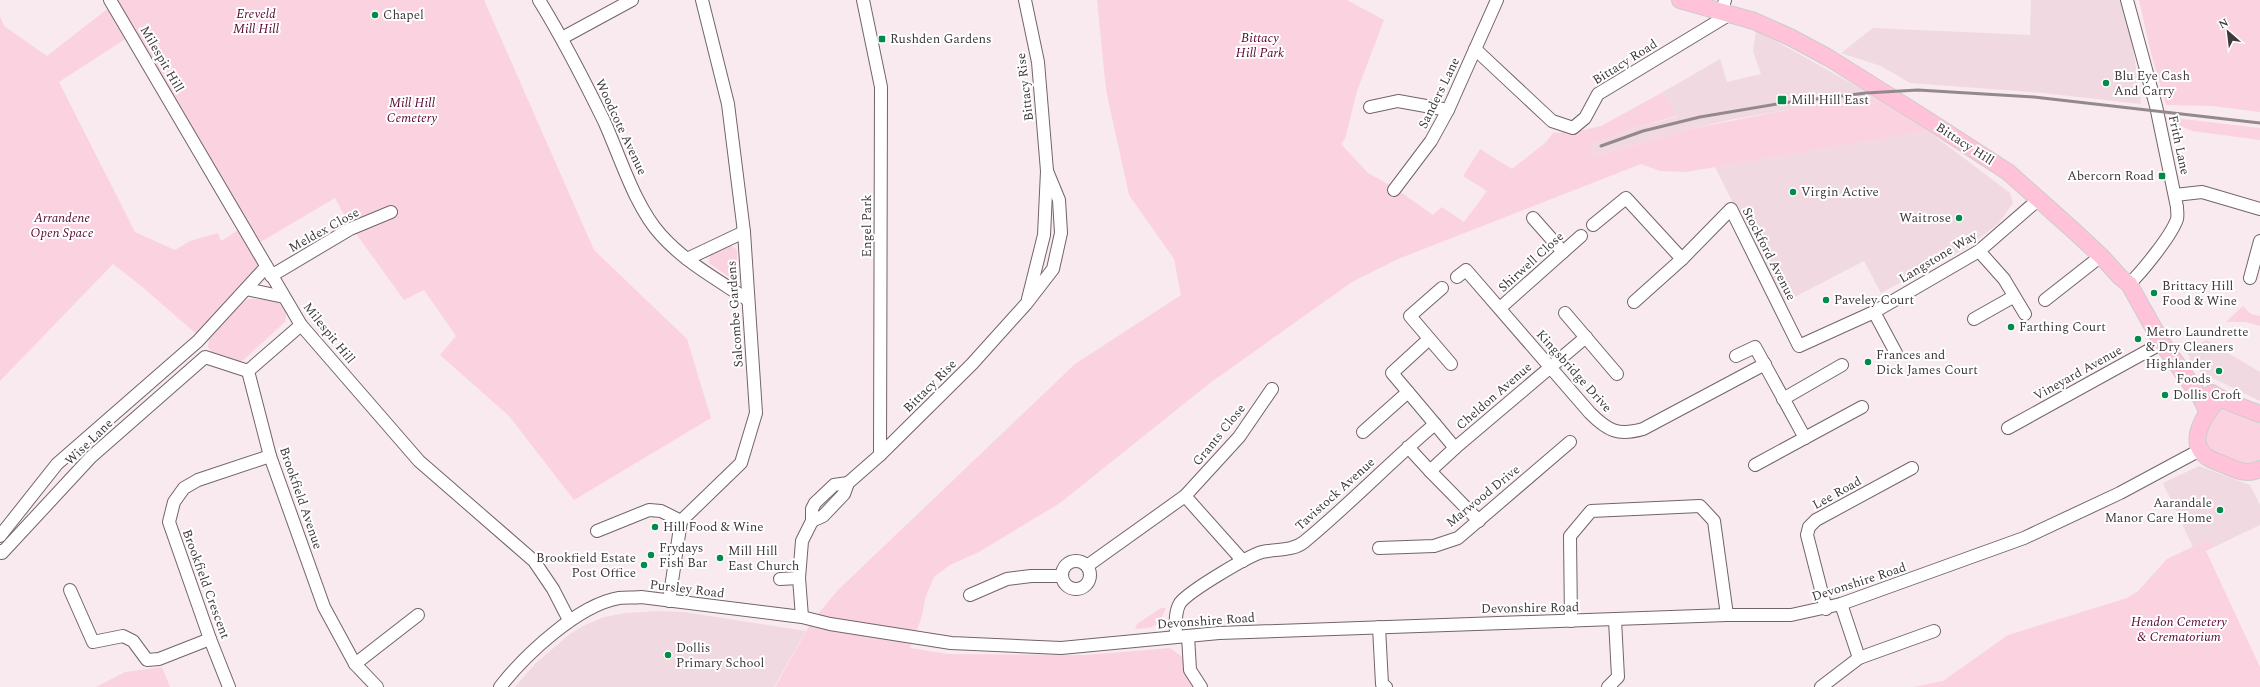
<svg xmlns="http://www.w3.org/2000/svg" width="2260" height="687" viewBox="0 0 2260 687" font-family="Spectral,serif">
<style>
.built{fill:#f0d9e0}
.green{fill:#fbd3e0}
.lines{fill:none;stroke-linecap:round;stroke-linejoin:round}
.minor-casing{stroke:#716569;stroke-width:14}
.major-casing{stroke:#cdcccc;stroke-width:18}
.minor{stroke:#fff;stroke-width:12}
.major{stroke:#ffc2d9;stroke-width:16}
.rail{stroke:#93898d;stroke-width:3}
.poi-dot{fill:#008b48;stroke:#fff;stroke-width:1.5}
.labels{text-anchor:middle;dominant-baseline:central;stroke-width:4;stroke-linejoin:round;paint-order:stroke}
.park-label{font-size:13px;font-style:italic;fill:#580531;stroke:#fff}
.poi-label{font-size:13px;fill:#3f393b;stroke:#fff;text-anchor:start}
.street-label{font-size:13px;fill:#3f393b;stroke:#fff}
</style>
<rect width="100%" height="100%" fill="#f9eaef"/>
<!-- built -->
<g class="built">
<path d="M2031 0H2122L2132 40 2141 104 2043 93 1910 83 1881 66 1841 53 1873 28 2030 35Z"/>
<path d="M1756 30 1881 100 1797 108 1729 120 1690 129 1595 156 1591 145 1634 128 1677 117 1663 92 1720 59 1727 82 1761 74 1753 51Z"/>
<path d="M1928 131 2010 193 2013 203 1998 224 1966 248 1881 293 1864 261 1783 303 1715 167Z"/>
<path d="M2206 340 2260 372V401L2202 373 2189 361 2190 358 2187 352Z"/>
<path d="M2199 466 2250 485 2260 505V525L2214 547 2209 539 2193 547 2163 483Z"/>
<path d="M657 611 684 612 806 631 774 687H515L536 663 570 634 583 626 604 617 626 613Z"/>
</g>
<!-- green -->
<g class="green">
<path d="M110 0H484L594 250 687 339 711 418 574 500 509 416 440 355 456 336 424 290 404 300 349 224 335 198 254 246 266 266 201 338 140 285 113 264 0 381V16L4 26 47 56 111 6 130 36 59 82 135 232 175 250 190 241 218 233 221 241 243 227Z"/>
<path d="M1097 0H1347L1384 20 1357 91 1345 139 1341 144 1368 173 1395 188 1433 215 1442 207 1464 222 1487 191 1463 176 1480 149 1512 169 1545 143 1553 133 1579 131 1601 126 1663 92 1677 116 1634 128 1591 145 1595 156 1690 129 1797 108 1851 101 1881 100 1928 131 1686 172 1660 171 1641 164 1398 259 1352 282 1210 383 1060 503 979 552 950 565 934 577 926 596 921 619 910 648 948 654 1086 655 1170 648 1184 658 1193 687H775L812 621 838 590 1075 364 1181 295 1174 259 1129 195 1106 90Z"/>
<path d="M2139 0H2260V112L2212 106 2166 105 2151 53Z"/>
<path d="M2158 116 2260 128V140L2192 131Z"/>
<path d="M730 245 737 250V275L732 279 709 263 710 254Z"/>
<path d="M265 298 279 303 287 311 285 322 240 363 212 353 208 347 209 339 241 304 248 299Z"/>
<path d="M2243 306 2251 314 2260 316V326L2246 322H2226Z"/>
<path d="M2223 407 2260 422V462L2250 466 2209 450C2198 438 2210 422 2216 409Z"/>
<path d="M2209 539 2214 547 2206 551 2260 667V687H1913L1943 681 2008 635 2127 598 2138 591 2167 559Z"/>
<path d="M1161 608H1166C1158 627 1155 628 1135 629L1137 624Z"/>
<path d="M162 667 170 687H96L125 672Z"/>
</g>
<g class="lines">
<defs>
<g id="minor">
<path d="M110 0 301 325 419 461 534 561 553 589 569 620"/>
<path d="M539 0C563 39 584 80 604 121 620 156 635 207 661 235 685 262 718 280 748 300"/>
<path d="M863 0 881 87 880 455"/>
<path d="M1025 0 1038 62 1047 171 1044 235 1028 299"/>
<path d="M2127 0 2156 106 2177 207C2177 211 2178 215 2177 219 2172 235 2141 273 2129 284"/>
<path d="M1722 11 1725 0"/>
<path d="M562 38 632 0"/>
<path d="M1475 49 1552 121 1573 128 1585 118 1598 94 1730 14"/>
<path d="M1370 107 1398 101 1448 110"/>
<path d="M1394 190 1431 141 1448 110 1497 0"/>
<path d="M2175 195 2202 192 2260 209"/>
<path d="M1533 218 1563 252"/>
<path d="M1593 225 1626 198 1682 259"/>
<path d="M1979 251 2004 279 2025 314"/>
<path d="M687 259 744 232"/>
<path d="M271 276 350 229 391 212"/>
<path d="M1457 277 1466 270 1590 413C1608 431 1618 436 1643 429L1765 364"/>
<path d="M2250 278 2260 241"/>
<path d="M1442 288 1410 316 1451 364"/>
<path d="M246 289 284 297"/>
<path d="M2045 300 2101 256"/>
<path d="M1634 302 1682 259 1731 209 1799 346 1874 312 1979 251 2039 199"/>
<path d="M1500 308 1581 236"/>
<path d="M1874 312 1896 353"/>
<path d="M1565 313 1617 374"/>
<path d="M1974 319 2013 297"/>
<path d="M301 325 248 371 270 456 324 607 355 664 377 687"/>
<path d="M1429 339 1392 373 1435 424"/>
<path d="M1736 356 1755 347 1805 438"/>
<path d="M1783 399 1842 365"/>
<path d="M2008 428 2162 343"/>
<path d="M1363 432 1408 392"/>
<path d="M1455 448 1586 337"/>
<path d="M1755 465 1862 407"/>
<path d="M1430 471 1479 521"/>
<path d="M1185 496 1243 561"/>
<path d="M812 521 823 516 844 494 848 483 880 455 972 364 1026 304 1053 269 1061 233 1059 200 1047 171"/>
<path d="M597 531 649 510 661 511 681 521"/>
<path d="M0 536 57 464 198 341 266 267"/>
<path d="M1379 548 1434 546 1458 538 1570 442"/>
<path d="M0 551 2 553 91 457 205 357 248 371"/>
<circle cx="1076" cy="575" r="14"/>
<path d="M1087 566 1185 496 1239 437 1272 389"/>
<path d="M780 579 799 578"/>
<path d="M70 590 93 642 123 636 133 641 147 660 159 659 210 639"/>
<path d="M970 595 1007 579 1031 576H1062"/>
<path d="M669 601 681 521 741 463 756 413 744 232 728 104 702 0"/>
<path d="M1841 604 1859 658"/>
<path d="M1826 609 1807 535 1809 527 1816 520 1912 468"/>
<path d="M802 617 799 578 802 541 812 521V509L815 503 834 485 848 483"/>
<path d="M1571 621 1570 536 1591 511 1700 506 1714 521 1727 615"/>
<path d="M1379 627 1382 684 1386 687"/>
<path d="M1176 636C1176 626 1174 613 1180 603 1189 591 1248 556 1262 552 1275 549 1293 551 1304 542 1349 505 1390 462 1435 424L1455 448 1430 471 1408 447"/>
<path d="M1188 636 1190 670 1201 687"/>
<path d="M355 664 418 615"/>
<path d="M229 687 210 639 169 522 174 502 184 488 198 480 270 456"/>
<path d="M500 687C525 655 578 605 619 598 626 597 634 598 641 597L802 617 830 624 951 643 1061 648 1219 633 1727 615H1791L1841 604 2024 538 2120 493 2200 450"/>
<path d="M1608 687 1618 677 1615 620"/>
<path d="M1821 687 1859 658 1934 631"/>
</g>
<g id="major">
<path d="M1680 0 1754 21 1790 37 1829 58 1923 117 2008 172 2073 230 2101 256 2120 277 2129 284 2162 343 2201 398 2207 411"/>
<path d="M2212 393C2224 402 2246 408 2260 414"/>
<path d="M2219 399C2206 412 2185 442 2207 457 2213 461 2221 463 2227 466 2239 471 2248 475 2260 469"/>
</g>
</defs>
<!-- minor casing -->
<use href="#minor" class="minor-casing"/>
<!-- major casing -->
<use href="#major" class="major-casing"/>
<!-- minor -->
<use href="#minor" class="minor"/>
<!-- major -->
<use href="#major" class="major"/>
<!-- rail -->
<path class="rail" d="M1601 146 1643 131 1700 117 1783 103 1866 93 1918 90 2034 97 2260 123"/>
</g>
<!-- markers -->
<g class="poi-dot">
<circle cx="375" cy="15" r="4"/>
<rect x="878" y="35" width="8" height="8" rx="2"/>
<circle cx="2106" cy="83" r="4"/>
<rect x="1777" y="95" width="10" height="10" rx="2"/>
<rect x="2158" y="172" width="8" height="8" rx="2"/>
<circle cx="1793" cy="192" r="4"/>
<circle cx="1959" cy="218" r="4"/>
<circle cx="2154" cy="293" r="4"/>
<circle cx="1826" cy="300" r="4"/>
<circle cx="2011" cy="327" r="4"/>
<circle cx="2138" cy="339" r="4"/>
<circle cx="1868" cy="362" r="4"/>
<circle cx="2219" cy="371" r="4"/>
<circle cx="2165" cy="395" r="4"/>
<circle cx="2220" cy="510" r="4"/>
<circle cx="655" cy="527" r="4"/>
<circle cx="651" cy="555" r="4"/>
<circle cx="720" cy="558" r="4"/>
<circle cx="644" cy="565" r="4"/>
<circle cx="668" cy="655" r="4"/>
</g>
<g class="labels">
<!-- park labels -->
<g class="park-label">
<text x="256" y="14">Ereveld<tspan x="256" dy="15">Mill Hill</tspan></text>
<text x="1260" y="38">Bittacy<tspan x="1260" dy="15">Hill Park</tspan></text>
<text x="412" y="103">Mill Hill<tspan x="412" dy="15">Cemetery</tspan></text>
<text x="62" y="218">Arrandene<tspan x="62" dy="15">Open Space</tspan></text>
<text x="2179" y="622">Hendon Cemetery<tspan x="2179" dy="15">&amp; Crematorium</tspan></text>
</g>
<!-- poi labels -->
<g class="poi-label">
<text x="383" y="15">Chapel</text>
<text x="890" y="39">Rushden Gardens</text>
<text x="2114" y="76">Blu Eye Cash<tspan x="2114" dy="15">And Carry</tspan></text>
<text x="1791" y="100">Mill Hill East</text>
<text x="2154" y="176" text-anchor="end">Abercorn Road</text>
<text x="1801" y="192">Virgin Active</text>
<text x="1951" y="218" text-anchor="end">Waitrose</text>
<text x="2162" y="286">Brittacy Hill<tspan x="2162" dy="15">Food &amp; Wine</tspan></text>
<text x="1834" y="300">Paveley Court</text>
<text x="2019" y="327">Farthing Court</text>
<text x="2146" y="332">Metro Laundrette<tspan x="2146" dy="15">&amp; Dry Cleaners</tspan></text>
<text x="1876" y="355">Frances and<tspan x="1876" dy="15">Dick James Court</tspan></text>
<text x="2211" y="364" text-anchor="end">Highlander<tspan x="2211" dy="15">Foods</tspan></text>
<text x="2173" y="395">Dollis Croft</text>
<text x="2212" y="503" text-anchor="end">Aarandale<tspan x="2212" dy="15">Manor Care Home</tspan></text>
<text x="663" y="527">Hill Food &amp; Wine</text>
<text x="659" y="548">Frydays<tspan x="659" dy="15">Fish Bar</tspan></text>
<text x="728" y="551">Mill Hill<tspan x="728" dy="15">East Church</tspan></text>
<text x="636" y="558" text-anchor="end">Brookfield Estate<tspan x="636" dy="15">Post Office</tspan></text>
<text x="676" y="648">Dollis<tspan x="676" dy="15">Primary School</tspan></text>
</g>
<!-- street labels -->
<g class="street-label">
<text transform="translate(162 59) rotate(60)">Milespit Hill</text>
<text transform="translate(1625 62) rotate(-32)">Bittacy Road</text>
<text transform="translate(1025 87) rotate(-97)">Bittacy Rise</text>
<text transform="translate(1439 93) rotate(-64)">Sanders Lane</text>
<text transform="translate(621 127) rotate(65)">Woodcote Avenue</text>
<text transform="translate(1965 144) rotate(33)">Bittacy Hill</text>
<text transform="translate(2179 145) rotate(78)">Frith Lane</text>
<text transform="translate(867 226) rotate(-90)">Engel Park</text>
<text transform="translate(324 230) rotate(-29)">Meldex Close</text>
<text transform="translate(1769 254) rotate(63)">Stockford Avenue</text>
<text transform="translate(1938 257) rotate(-31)">Langstone Way</text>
<text transform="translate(1531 262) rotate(-42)">Shirwell Close</text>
<text transform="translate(735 314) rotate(-94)">Salcombe Gardens</text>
<text transform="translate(329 333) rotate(51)">Milespit Hill</text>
<text transform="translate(1574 371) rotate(48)">Kingsbridge Drive</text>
<text transform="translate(2078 373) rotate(-29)">Vineyard Avenue</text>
<text transform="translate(930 386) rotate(-45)">Bittacy Rise</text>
<text transform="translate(1494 396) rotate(-41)">Cheldon Avenue</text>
<text transform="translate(1219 435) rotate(-51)">Grants Close</text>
<text transform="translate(89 442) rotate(-44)">Wise Lane</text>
<text transform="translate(1837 493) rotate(-29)">Lee Road</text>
<text transform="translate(1335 494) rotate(-42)">Tavistock Avenue</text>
<text transform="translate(1483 496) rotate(-39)">Marwood Drive</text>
<text transform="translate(301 498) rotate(71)">Brookfield Avenue</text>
<text transform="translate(1859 582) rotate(-18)">Devonshire Road</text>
<text transform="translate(206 584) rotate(70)">Brookfield Crescent</text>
<text transform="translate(687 589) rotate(7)">Pursley Road</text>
<text transform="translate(1530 608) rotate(-1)">Devonshire Road</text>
<text transform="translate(1206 621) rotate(-4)">Devonshire Road</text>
</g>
</g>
<!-- north arrow -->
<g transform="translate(2228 32) rotate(332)" stroke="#ffffff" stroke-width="3" paint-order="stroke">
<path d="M0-3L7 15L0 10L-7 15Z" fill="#3f393b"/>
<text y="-6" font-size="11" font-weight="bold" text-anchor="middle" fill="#3f393b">N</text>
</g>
</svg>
